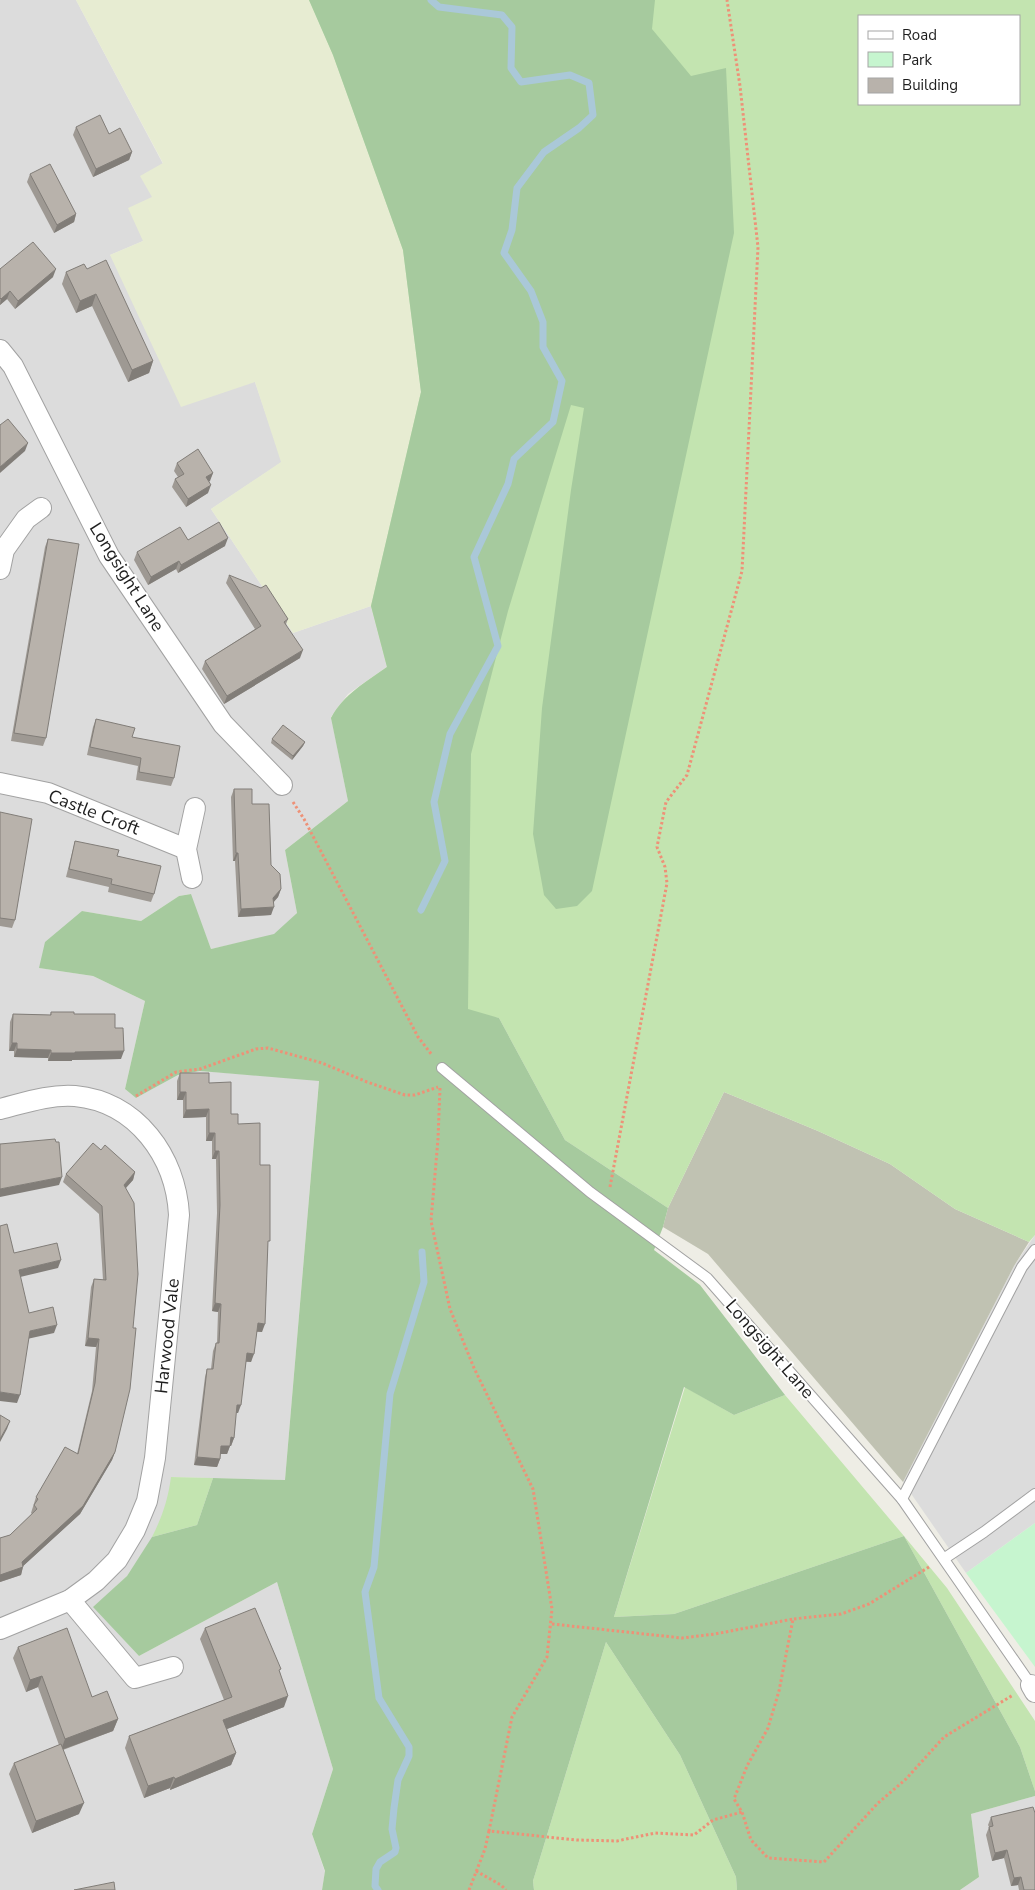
<svg xmlns="http://www.w3.org/2000/svg" width="1035" height="1890" viewBox="0 0 1035 1890" font-family="'Nunito Sans',sans-serif">
<style>
.residential{fill:#dcdcdc}
.construction{fill:#c0c2b2}
.farmland{fill:#e7ecd2}
.grass{fill:#c3e4b0;fill-rule:evenodd}
.forest{fill:#a6ca9e}
.park{fill:#c6f5cf}
.lines{fill:none;stroke-linecap:round;stroke-linejoin:round}
.stream{stroke:#aac8d8;stroke-width:7}
.lane-casing{stroke:#a2a2a2;stroke-width:12}
.street-casing{stroke:#a2a2a2;stroke-width:22}
.path{stroke:#ee9177;stroke-width:3;stroke-dasharray:2.5 2.5;stroke-linecap:butt}
.lane{stroke:#fff;stroke-width:10}
.street{stroke:#fff;stroke-width:20}
.wall{fill:#9e9993}
.shaded-wall{fill:#817d78}
.building{fill:#b8b2ab;stroke:#817d78}
.labels{text-anchor:middle;dominant-baseline:central;stroke-width:4;stroke-linejoin:round;paint-order:stroke}
.street-label{font-size:18px;fill:#1e1e1e;stroke:#fff}
</style>
<rect width="100%" height="100%" fill="#eeede5"/>
<!-- residential -->
<g class="residential">
<path d="M0 0H76L163 164 152 197 143 241 110 255 255 382 282 462 211 509 293 633 371 606 387 667 348 694 331 717 348 801 285 850 297 913 274 935 211 949 190 894 179 896 141 921 82 911 39 968 93 976 145 1001 125 1089 136 1098 178 1075 200 1071 319 1080 285 1480 172 1477 168 1500 163 1517 152 1538 127 1576 94 1607 139 1656 277 1582 333 1769 312 1834 325 1872 322 1890H0Z"/>
<path d="M1035 1235V1523L966 1573 903 1482 1014 1266Z"/>
<path d="M1035 1796V1890H960L979 1877 971 1814Z"/>
</g>
<!-- construction -->
<path class="construction" d="M724 1092 818 1131 890 1164 955 1209 1029 1242 1014 1266 903 1482 708 1254 663 1227 668 1208Z"/>
<!-- farmland -->
<path class="farmland" d="M76 0H309L333 55 403 250 421 393 371 606 293 633 211 509 281 462 255 382 181 407 110 255 143 241 128 208 152 197 140 176 163 163Z"/>
<!-- grass -->
<g class="grass">
<path d="M309 0H1035V1235L1029 1242 955 1209 890 1164 818 1131 724 1092 668 1208 565 1140 499 1018 468 1013 331 718C344 694 366 682 387 667L371 606 421 392 403 250 333 55ZM859 16H1019V104H859Z"/>
<path d="M685 1387 734 1415 785 1395 904 1536 947 1588 1035 1721V1791L1020 1747 904 1536 674 1614 614 1617Z"/>
<path d="M171 1477 213 1478 197 1525 152 1537C162 1517 168 1500 171 1477Z"/>
<path d="M606 1642 680 1755 736 1877 737 1890H534L533 1881Z"/>
</g>
<!-- forest -->
<path class="forest" d="M309 0H655L652 29 691 76 726 68 734 233 592 891 577 906 556 909 544 895 533 834 542 708 571 490 584 408 571 405 508 611 471 754 468 1009 499 1018 565 1140 668 1208 663 1227 654 1250 700 1285 785 1395 734 1415 684 1387 614 1617 674 1614 904 1536 1020 1747 1035 1791V1796L971 1814 979 1877 960 1890H737L736 1877 680 1755 606 1642 533 1881 534 1890H322L325 1871 312 1834 333 1769 277 1582 139 1656 93 1607 127 1576 152 1537 197 1525 213 1478 285 1480 319 1081 200 1071 178 1075 136 1098 125 1089 145 1001 93 976 39 968 45 942 82 911 141 921 179 896 191 894 211 949 274 934 297 913 285 850 348 801 331 718C344 694 366 682 387 667L371 606 421 392 403 250 333 55Z"/>
<!-- park -->
<path class="park" d="M1035 1523V1667L966 1573Z"/>
<g class="lines">
<!-- stream -->
<g class="stream">
<path d="M421 910 445 861 434 802 450 734 498 646 474 557 508 484 514 459 553 422 562 381 543 347V322L531 291 504 253 512 230 517 188 544 152 579 128 593 115 589 83 570 75 521 82 511 68 512 27 502 15 439 7 431 0"/>
<path d="M378 1890 375 1886 376 1869 380 1862 395 1852 396 1848 392 1829 394 1808 398 1780 409 1756V1747L379 1698 365 1592 374 1567 390 1394 424 1282 422 1252"/>
</g>
<defs>
<g id="lane">
<path d="M442 1068 590 1192 707 1278 902 1499 1031 1685"/>
<path d="M902 1499 1022 1267 1035 1250"/>
<path d="M945 1558 984 1532 1035 1494"/>
</g>
<g id="street">
<path d="M0 350 13 366 109 556 223 724 282 785"/>
<path d="M0 569 4 550 26 519 41 508"/>
<path d="M0 783 48 793 186 849"/>
<path d="M192 878 186 849 195 808"/>
<path d="M0 1109C24 1103 50 1094 75 1096 137 1102 176 1157 179 1215L155 1458 147 1501 135 1530 117 1560 96 1581 70 1600 0 1629"/>
<path d="M70 1600 135 1678 173 1667"/>
<path d="M1031 1685 1035 1692"/>
</g>
</defs>
<!-- lane casing -->
<use href="#lane" class="lane-casing"/>
<!-- street casing -->
<use href="#street" class="street-casing"/>
<!-- path -->
<g class="path">
<path d="M293 802 304 819 418 1037 432 1055"/>
<path d="M440 1088 438 1139 431 1221 450 1309 474 1368 533 1489 552 1609 547 1657 512 1717 489 1831 577 1840 617 1841 655 1833 694 1835 713 1820 742 1812"/>
<path d="M136 1096 176 1072 200 1069 256 1049 268 1048 322 1063 367 1082 405 1095H415L438 1087"/>
<path d="M610 1187 667 883 665 867 657 847 666 802 687 775 742 571 758 247 740 86 727 0"/>
<path d="M929 1567 869 1604 841 1614 793 1619 779 1691 768 1728 747 1766 734 1799 742 1812 751 1840 768 1858 824 1862 878 1803 906 1779 944 1737 1013 1695"/>
<path d="M552 1624 682 1638 715 1634 793 1619"/>
<path d="M476 1871 501 1885 506 1890"/>
<path d="M469 1890 485 1849 489 1831"/>
</g>
<!-- lane -->
<use href="#lane" class="lane"/>
<!-- street -->
<use href="#street" class="street"/>
</g>
<!-- wall -->
<g class="wall">
<path d="M76 127 109 134 132 152 129 160 93 177 73 135Z"/>
<path d="M30 174 76 214 74 222 54 233 27 182Z"/>
<path d="M0 269 53 277 15 309 7 299 0 305Z"/>
<path d="M87 269 153 361 149 373 128 382 92 306 76 313 62 284 66 272Z"/>
<path d="M177 463 213 473 209 481 208 493 186 507 172 487 175 479 178 477 174 471Z"/>
<path d="M48 539 46 738 43 746 11 741 45 547Z"/>
<path d="M188 540 225 546 178 573 176 569 148 585 134 560 137 552Z"/>
<path d="M229 575 288 619 286 624 300 658 224 704 202 669 205 661 255 629 226 583Z"/>
<path d="M96 719 132 737 174 778 171 786 136 780 138 766 87 755 93 727Z"/>
<path d="M272 739 305 742 303 746 292 760 271 743Z"/>
<path d="M234 789 252 804 271 865 281 889 278 897 273 903 271 915 238 917 235 861H233L231 797Z"/>
<path d="M0 812 15 920 12 928 0 926Z"/>
<path d="M75 841 117 856 154 894 151 902 108 892 109 887 66 877Z"/>
<path d="M51 1012 74 1014 115 1028 121 1059 72 1060V1061H48V1058L14 1057V1051H9L10 1022 13 1014 50 1015Z"/>
<path d="M180 1073 209 1083 238 1124 260 1165 268 1246 262 1332H257L251 1362H246L238 1413H236L234 1438 231 1446H230L227 1454H220V1459L217 1467 194 1465 205 1377 207 1369H211L213 1351 216 1343H217L218 1312 212 1311 217 1213 216 1159H212V1141H206V1117L183 1118V1100H177V1081Z"/>
<path d="M101 1150 135 1172 133 1180 126 1188 115 1452 112 1460 80 1514 23 1566 21 1575 0 1582V1538L10 1535 32 1514 31 1513 36 1497 77 1454 92 1391 96 1347 85 1346 91 1287 94 1279 103 1280 99 1214 63 1182 66 1174Z"/>
<path d="M205 1628 280 1672 284 1707 227 1729 236 1753 231 1765 170 1790V1788L144 1798 125 1748 129 1736 224 1700 200 1639Z"/>
<path d="M18 1647 92 1697 118 1719 113 1731 63 1750 79 1814 32 1833 9 1774 14 1763 59 1745 38 1687 26 1692 13 1658Z"/>
<path d="M991 1817 1035 1890H1019L1018 1885 1011 1886 1004 1858 992 1861 986 1835 989 1827 988 1825Z"/>
</g>
<!-- shaded-wall -->
<g class="shaded-wall">
<path d="M132 152 129 160 93 177 96 169Z"/>
<path d="M76 214 74 222 54 233 57 225Z"/>
<path d="M56 269 53 277 15 309 18 301Z"/>
<path d="M10 291 7 299 0 305 1 299Z"/>
<path d="M96 294 92 306 76 313 80 301Z"/>
<path d="M153 361 149 373 128 382 132 370Z"/>
<path d="M28 443 25 451 0 473V467Z"/>
<path d="M213 473 210 481 203 485 206 477Z"/>
<path d="M211 485 208 493 186 507 188 499Z"/>
<path d="M228 538 225 546 178 573 181 565Z"/>
<path d="M179 561 176 569 148 585 151 577Z"/>
<path d="M303 650 300 658 224 704 227 696Z"/>
<path d="M305 742 303 746 292 760 293 756Z"/>
<path d="M236 853H238L235 861H233Z"/>
<path d="M281 889 278 897 270 906 273 898Z"/>
<path d="M274 907 271 915 238 917 241 909Z"/>
<path d="M12 1043H17L14 1051H9Z"/>
<path d="M17 1049 51 1050 48 1058 14 1057Z"/>
<path d="M124 1051 121 1059 72 1060V1061H48L51 1053 75 1052Z"/>
<path d="M180 1092H186L183 1100H177Z"/>
<path d="M209 1109 206 1117 183 1118 186 1110Z"/>
<path d="M209 1133H215L212 1141H206Z"/>
<path d="M215 1151H219L216 1159H212Z"/>
<path d="M135 1172 133 1180 121 1193 124 1185Z"/>
<path d="M62 1177 59 1185 0 1197V1189Z"/>
<path d="M61 1260 58 1268 16 1278 19 1270Z"/>
<path d="M215 1303 221 1304 218 1312 212 1311Z"/>
<path d="M258 1323 265 1324 262 1332 255 1331Z"/>
<path d="M57 1325 54 1333 27 1339 30 1331Z"/>
<path d="M88 1338 99 1339 96 1347 85 1346Z"/>
<path d="M247 1353 254 1354 251 1362 244 1361Z"/>
<path d="M0 1392 20 1395 17 1403 0 1401Z"/>
<path d="M237 1405H241L238 1413H234Z"/>
<path d="M10 1421 7 1429 0 1442V1439Z"/>
<path d="M231 1437 234 1438 231 1446 228 1445Z"/>
<path d="M221 1446H230L227 1454H218Z"/>
<path d="M115 1452 112 1460 80 1514 21 1568 23 1567 21 1575 0 1582V1575L22 1562Z"/>
<path d="M197 1457 220 1459 217 1467 194 1465Z"/>
<path d="M42 1676 38 1687 26 1692 30 1680Z"/>
<path d="M288 1696 284 1707 219 1732 223 1720Z"/>
<path d="M118 1719 113 1731 61 1750 65 1739Z"/>
<path d="M236 1753 231 1765 170 1790 175 1779Z"/>
<path d="M174 1777 170 1788 144 1798 148 1786Z"/>
<path d="M84 1803 79 1814 32 1833 36 1821Z"/>
<path d="M1007 1850 1004 1858 992 1861 995 1853Z"/>
<path d="M1021 1877 1018 1885 1011 1886 1014 1878Z"/>
</g>
<!-- building -->
<g class="building">
<path d="M100 115 109 134 120 128 132 152 96 169 76 127Z"/>
<path d="M50 164 76 214 57 225 30 174Z"/>
<path d="M33 242 56 269 18 301 10 291 1 299 0 298V269Z"/>
<path d="M106 260 153 361 132 370 96 294 80 301 66 272 84 264 87 269Z"/>
<path d="M8 419 28 443 0 467V425Z"/>
<path d="M198 449 213 473 206 477 211 485 188 499 175 479 184 474 177 463Z"/>
<path d="M219 522 228 538 181 565 179 561 151 577 137 552 180 527 188 540Z"/>
<path d="M48 539 79 544 46 738 14 733Z"/>
<path d="M229 575 261 588 266 585 288 619 284 622 303 650 227 696 205 661 261 626Z"/>
<path d="M96 719 135 728 132 737 180 746 174 778 139 772 141 758 90 747Z"/>
<path d="M283 725 305 742 293 756 272 739Z"/>
<path d="M234 789H252V804H269L271 865 280 874 281 889 273 898 274 907 241 909 238 853H236Z"/>
<path d="M0 812 32 819 15 920 0 918Z"/>
<path d="M75 841 119 850 117 856 161 866 154 894 111 884 112 879 69 869Z"/>
<path d="M51 1012H74V1014H115V1028H123L124 1051 75 1052V1053H51V1050L17 1049V1043H12L13 1014 51 1015Z"/>
<path d="M180 1073H209V1083L231 1082V1114H238V1124L260 1123V1165H270V1241H268L265 1324 258 1323 254 1354 247 1353 241 1405H237L234 1438 231 1437 230 1446H221L220 1459 197 1457 207 1369H213L216 1343H219L221 1304 215 1303 220 1205 219 1151H215V1133H209V1109L186 1110V1092H180Z"/>
<path d="M55 1139 56 1142H59L62 1177 0 1189V1144Z"/>
<path d="M93 1143 101 1150 105 1145 135 1172 124 1185 134 1203 138 1274 133 1328H136L130 1389 115 1452 83 1506 22 1562 23 1567 0 1575V1538L10 1535 37 1509 34 1505 38 1499 36 1497 65 1447 78 1454 95 1383 99 1339 88 1338 94 1279 106 1280 102 1206 66 1174Z"/>
<path d="M7 1224 14 1253 57 1243 61 1260 19 1270 29 1313 53 1307 57 1325 30 1331 20 1395 0 1392V1226Z"/>
<path d="M0 1415 10 1421 0 1439Z"/>
<path d="M255 1608 281 1669 279 1670 288 1696 223 1720 236 1753 175 1779 174 1777 148 1786 129 1736 232 1697 205 1628Z"/>
<path d="M67 1628 92 1697 107 1691 118 1719 65 1739 42 1676 30 1680 18 1647Z"/>
<path d="M61 1744 84 1803 36 1821 14 1763Z"/>
<path d="M1033 1807 1035 1813V1890H1024L1021 1877 1014 1878 1007 1850 995 1853 989 1827 993 1826 991 1817Z"/>
<path d="M114 1882 115 1890H74Z"/>
</g>
<g class="labels">
<!-- street labels -->
<g class="street-label">
<text transform="translate(127 577) rotate(58)">Longsight Lane</text>
<text transform="translate(94 812) rotate(21)">Castle Croft</text>
<text transform="translate(167 1336) rotate(-84)">Harwood Vale</text>
<text transform="translate(770 1349) rotate(49)">Longsight Lane</text>
</g>
</g>
<!-- legend -->
<rect x="858" y="15" width="162" height="90" fill="#ffffff" stroke="#a5a5a5"/>
<rect x="868" y="31" width="25" height="8" fill="#ffffff" stroke="#a5a5a5"/>
<text x="902" y="40" font-size="15" fill="#1e1e1e">Road</text>
<rect x="868" y="52" width="25" height="15" fill="#c6f5cf" stroke="#a5a5a5"/>
<text x="902" y="65" font-size="15" fill="#1e1e1e">Park</text>
<rect x="868" y="78" width="25" height="15" fill="#b8b2ab" stroke="#a5a5a5"/>
<text x="902" y="90" font-size="15" fill="#1e1e1e">Building</text>
</svg>
